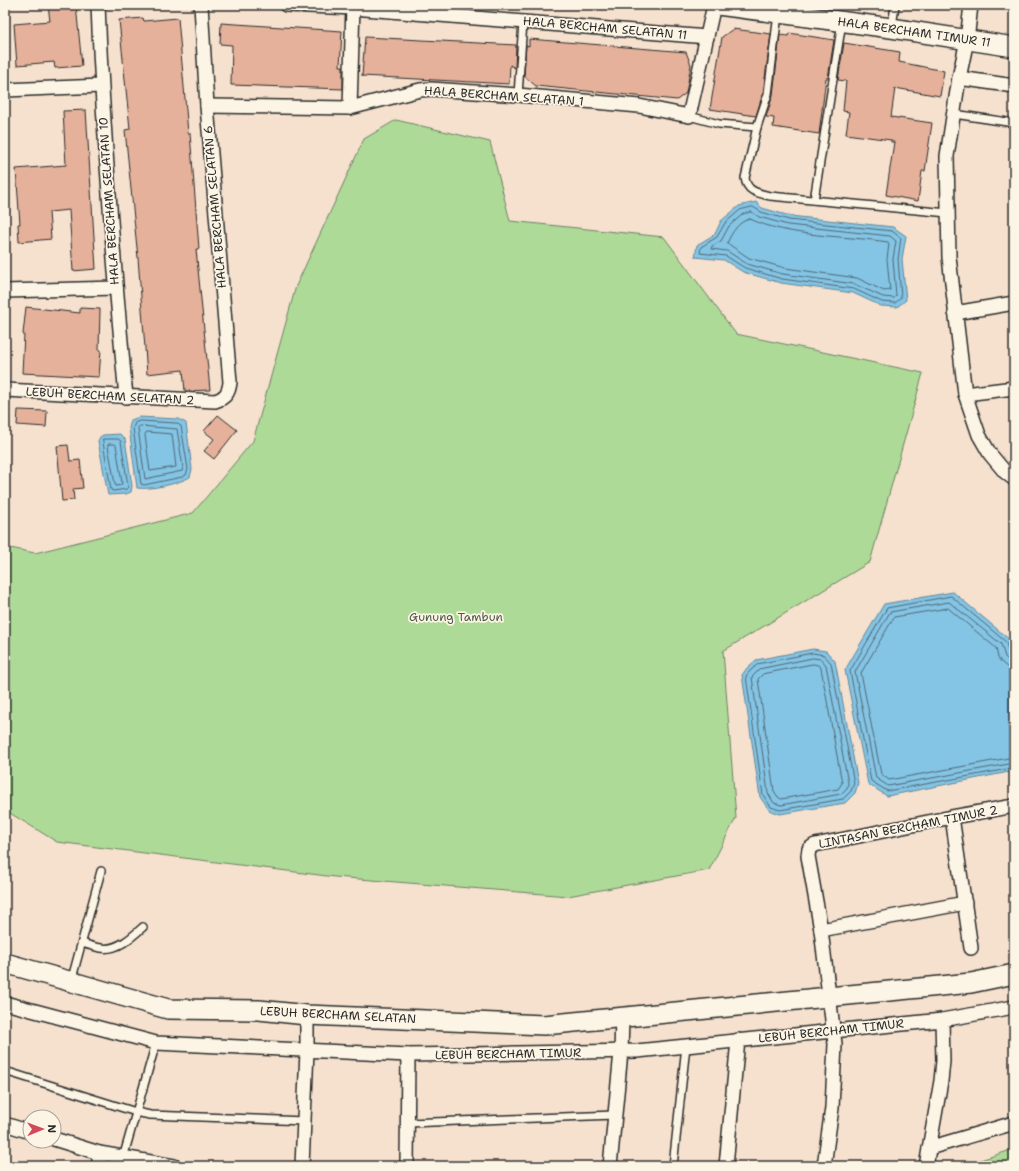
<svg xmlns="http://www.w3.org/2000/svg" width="1019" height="1171" viewBox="0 0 1019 1171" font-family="'Shantell Sans',sans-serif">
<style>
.green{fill:#aeda98;stroke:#6c8262}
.water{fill:#84c4e4;stroke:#60879a}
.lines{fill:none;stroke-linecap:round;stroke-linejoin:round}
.shore{stroke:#4f6875;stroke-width:1}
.building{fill:#e6b19a;stroke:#2b2b2b}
.lane-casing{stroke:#2b2b2b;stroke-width:10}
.street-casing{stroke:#2b2b2b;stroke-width:16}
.secondary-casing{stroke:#2b2b2b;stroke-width:22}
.lane{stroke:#fcf5e5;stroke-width:7}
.street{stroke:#fcf5e5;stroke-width:13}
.secondary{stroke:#fcf5e5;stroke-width:19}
.labels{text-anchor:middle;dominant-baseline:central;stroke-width:3.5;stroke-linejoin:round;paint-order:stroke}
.street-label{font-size:12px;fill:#2b2b2b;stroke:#fcf5e5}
.park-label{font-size:12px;fill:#4c5746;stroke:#fcf5e5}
</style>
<rect width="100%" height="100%" fill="#f5e1ce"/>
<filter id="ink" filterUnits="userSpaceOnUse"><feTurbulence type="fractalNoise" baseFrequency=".025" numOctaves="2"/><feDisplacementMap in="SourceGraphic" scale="8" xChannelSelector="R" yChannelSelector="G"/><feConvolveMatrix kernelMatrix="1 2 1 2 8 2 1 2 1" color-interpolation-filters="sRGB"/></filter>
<g filter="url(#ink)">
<!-- green -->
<g class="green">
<path d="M396 120 490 142 510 221 664 237 736 334 923 373 870 562 723 651 736 818 709 870 568 896 335 877 57 842 5 810V547L35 553 193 513 253 441 296 286 364 139Z"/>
<path d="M1014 1149V1166H962Z"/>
</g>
<!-- water -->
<g class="water">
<path d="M756 202 762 208 790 216 893 227 906 236 902 259 906 300 897 307 881 306 853 293 781 283 743 272 724 260 695 257 697 245 715 234 721 221 739 206Z"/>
<path d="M139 417 178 419 186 423 192 469 190 477C178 484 150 490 137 488L129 428 131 420Z"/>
<path d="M120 434 125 439 132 486 131 492 126 494 108 495 98 441 100 437 103 435Z"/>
<path d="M953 592 1010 640 1014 664V771L887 796 868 784 845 670 884 604Z"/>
<path d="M813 649 826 651 835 661 858 783 855 793 845 803 780 814 769 810 760 797 742 675 747 668 756 660Z"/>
</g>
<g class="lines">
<!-- shore -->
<g class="shore">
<path d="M753 207 761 212 789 220 892 231 901 238 898 259 901 298 895 303 882 302 854 289 782 279 745 268 726 256 700 253 701 247 717 237 725 223 740 210Z"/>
<path d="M752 212 759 217 788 225 890 236 896 241 893 259 896 296 894 298 883 297 854 284 783 274 747 264 727 251 711 249 712 246 721 241 729 226 743 214Z"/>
<path d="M750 219C792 238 842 235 888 242L889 244 887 259 890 290 884 291 857 278 785 268 749 258 727 243C732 233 738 221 750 219Z"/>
<path d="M140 421 176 423 181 426 188 469 186 475 182 477 144 485 141 484 133 428 135 423Z"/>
<path d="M140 426 177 429 183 468 182 471 145 479 138 428Z"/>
<path d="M147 432 172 434 176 467 150 471 145 435Z"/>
<path d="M103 439H118L121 441 128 486 127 489 113 491 111 490 103 442Z"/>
<path d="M109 444H115L116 445 122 483 121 485 116 486 115 484 108 446Z"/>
<path d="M813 653 824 655 831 663 854 783 851 791 843 799 780 810 771 807 763 795 746 676 750 671 758 664Z"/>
<path d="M1014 657 1009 654 1006 642 951 596 887 608 850 671 871 781 887 791 1014 768"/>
<path d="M813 658 821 659 826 665 848 783 847 788 841 794 781 805 774 803 768 793 752 677 760 669Z"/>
<path d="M1014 662 1009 661 1005 657 1001 644 949 602 890 612 855 672 876 778 888 786 1014 763"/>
<path d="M813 664 818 665 821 668 842 783 838 789 781 799 778 797 774 791 758 679 763 674Z"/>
<path d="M1014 668 1007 667 1002 663 998 658 996 648 948 608 894 617 861 673 881 774 889 780 1014 757"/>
</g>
</g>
<!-- building -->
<g class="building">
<path d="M48 5H76L82 66 55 68 54 62 17 65 14 24 50 21Z"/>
<path d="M143 18 144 21 178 18 188 133H190L199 249H196L210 390 185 391 183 370 147 374 138 258 125 130 130 129 119 20Z"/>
<path d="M221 23 342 31 340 66H343V89L231 85 232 45 220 44Z"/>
<path d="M733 29 771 34 763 93 756 116 710 109 722 37Z"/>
<path d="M789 33 834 40 828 78H826L819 134 773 127 774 118 766 117 773 95 780 35 788 36Z"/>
<path d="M365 37 516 45 515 68 510 65 509 84 362 76Z"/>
<path d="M529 39 686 52 691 65 686 93 677 100 536 86 524 76 526 45 529 46Z"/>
<path d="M844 43 900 52 899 62 944 71 940 96 895 88 891 117 932 123 925 171H922L918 201 886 195 894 142H891V140L846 134 849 112 843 111 846 81 838 80Z"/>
<path d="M86 110 96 269 73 271 69 210 49 212 51 239 19 242 18 224H20L16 169 66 165 63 111Z"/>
<path d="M26 307 80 313V308L100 309 99 350H101L99 377 22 373 24 334H23Z"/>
<path d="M18 410 47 411 46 427 17 425Z"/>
<path d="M218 415 237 430 214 459 204 451 214 439 204 431Z"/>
<path d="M68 445 70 461 80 460 83 488 73 489 74 500 62 501 57 446Z"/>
</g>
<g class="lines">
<defs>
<g id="lane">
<path d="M778 14 768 94 757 127 745 178C747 192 758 193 770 196L948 213"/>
<path d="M892 27 895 5"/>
<path d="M518 95 523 22"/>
<path d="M954 114 1014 123"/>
<path d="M689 116 719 124 757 127"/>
<path d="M814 200 842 22"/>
<path d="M82 943C88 945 94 947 101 948 117 951 132 937 143 927"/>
<path d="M71 982 101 871"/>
<path d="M5 1071 136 1112 150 1115 304 1121"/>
<path d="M408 1123 615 1115"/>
<path d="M123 1158 156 1043"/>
<path d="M673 1166 686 1046"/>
</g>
<g id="street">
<path d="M98 5C103 136 114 267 126 397"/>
<path d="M286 5 353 8 707 37"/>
<path d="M971 5 967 40 959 78 947 156 949 257 965 394 979 435 990 454 1005 472 1014 479"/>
<path d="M959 78 1014 86"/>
<path d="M5 90 101 86"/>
<path d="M207 106 350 108 420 90 431 89 518 95 639 106 689 116 714 5"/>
<path d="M350 108 353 5"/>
<path d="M5 291 116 288"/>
<path d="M955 313 1014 303"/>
<path d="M5 390 215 401C225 398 229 393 230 382L207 106 201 5"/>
<path d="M965 394 1014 388"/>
<path d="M952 817 971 948"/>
<path d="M821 930 965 903"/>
<path d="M5 1003 156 1043 408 1055 637 1051 942 1020 1014 1007"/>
<path d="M5 1124 30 1132"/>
<path d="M54 1139 99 1153 174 1166"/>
<path d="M929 1148 1014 1123"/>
<path d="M99 1166V1153"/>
<path d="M302 1166 307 1051V1015"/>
<path d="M407 1166 408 1055"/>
<path d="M610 1166 621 1052 622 1018"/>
<path d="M726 1166 738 1040"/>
<path d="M824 1166 832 1108 835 1044 821 930 808 856 809 849 815 845 952 817 1014 806"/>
<path d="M926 1166 941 1081 943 1061 942 1020"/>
</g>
<g id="secondary">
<path d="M718 5 891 28 1014 47"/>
<path d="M5 963 168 1009 259 1010 307 1015 544 1025 971 983 1014 974"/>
</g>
</defs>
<!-- lane casing -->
<use href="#lane" class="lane-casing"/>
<!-- street casing -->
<use href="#street" class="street-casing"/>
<!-- secondary casing -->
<use href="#secondary" class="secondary-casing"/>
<!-- lane -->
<use href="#lane" class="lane"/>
<!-- street -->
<use href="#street" class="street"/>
<!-- secondary -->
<use href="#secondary" class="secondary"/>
</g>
</g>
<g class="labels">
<!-- street labels -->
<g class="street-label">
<text transform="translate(605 28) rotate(5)">HALA BERCHAM SELATAN 11</text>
<text transform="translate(914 32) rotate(8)">HALA BERCHAM TIMUR 11</text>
<text transform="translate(504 96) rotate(4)">HALA BERCHAM SELATAN 1</text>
<text transform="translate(109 201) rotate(-94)">HALA BERCHAM SELATAN 10</text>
<text transform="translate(215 207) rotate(-95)">HALA BERCHAM SELATAN 6</text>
<text transform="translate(110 396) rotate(3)">LEBUH BERCHAM SELATAN 2</text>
<text transform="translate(908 827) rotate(-11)">LINTASAN BERCHAM TIMUR 2</text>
<text transform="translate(338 1015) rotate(3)">LEBUH BERCHAM SELATAN</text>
<text transform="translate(831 1031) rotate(-6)">LEBUH BERCHAM TIMUR</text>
<text transform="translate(508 1054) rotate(-1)">LEBUH BERCHAM TIMUR</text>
</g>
<!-- park labels -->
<g class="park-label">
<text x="456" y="617">Gunung Tambun</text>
</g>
</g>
<!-- margin -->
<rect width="1019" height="1171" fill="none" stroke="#fcf5e5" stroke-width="20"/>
<rect x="10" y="10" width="999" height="1151" fill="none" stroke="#2b2b2b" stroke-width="1.5" filter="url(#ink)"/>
<!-- north arrow -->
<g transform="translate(42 1129) rotate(89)"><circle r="19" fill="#fcf5e5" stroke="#a8a49b"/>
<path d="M0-3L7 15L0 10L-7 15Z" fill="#d1495b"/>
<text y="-6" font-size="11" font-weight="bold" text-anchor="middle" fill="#2b2b2b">N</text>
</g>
</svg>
